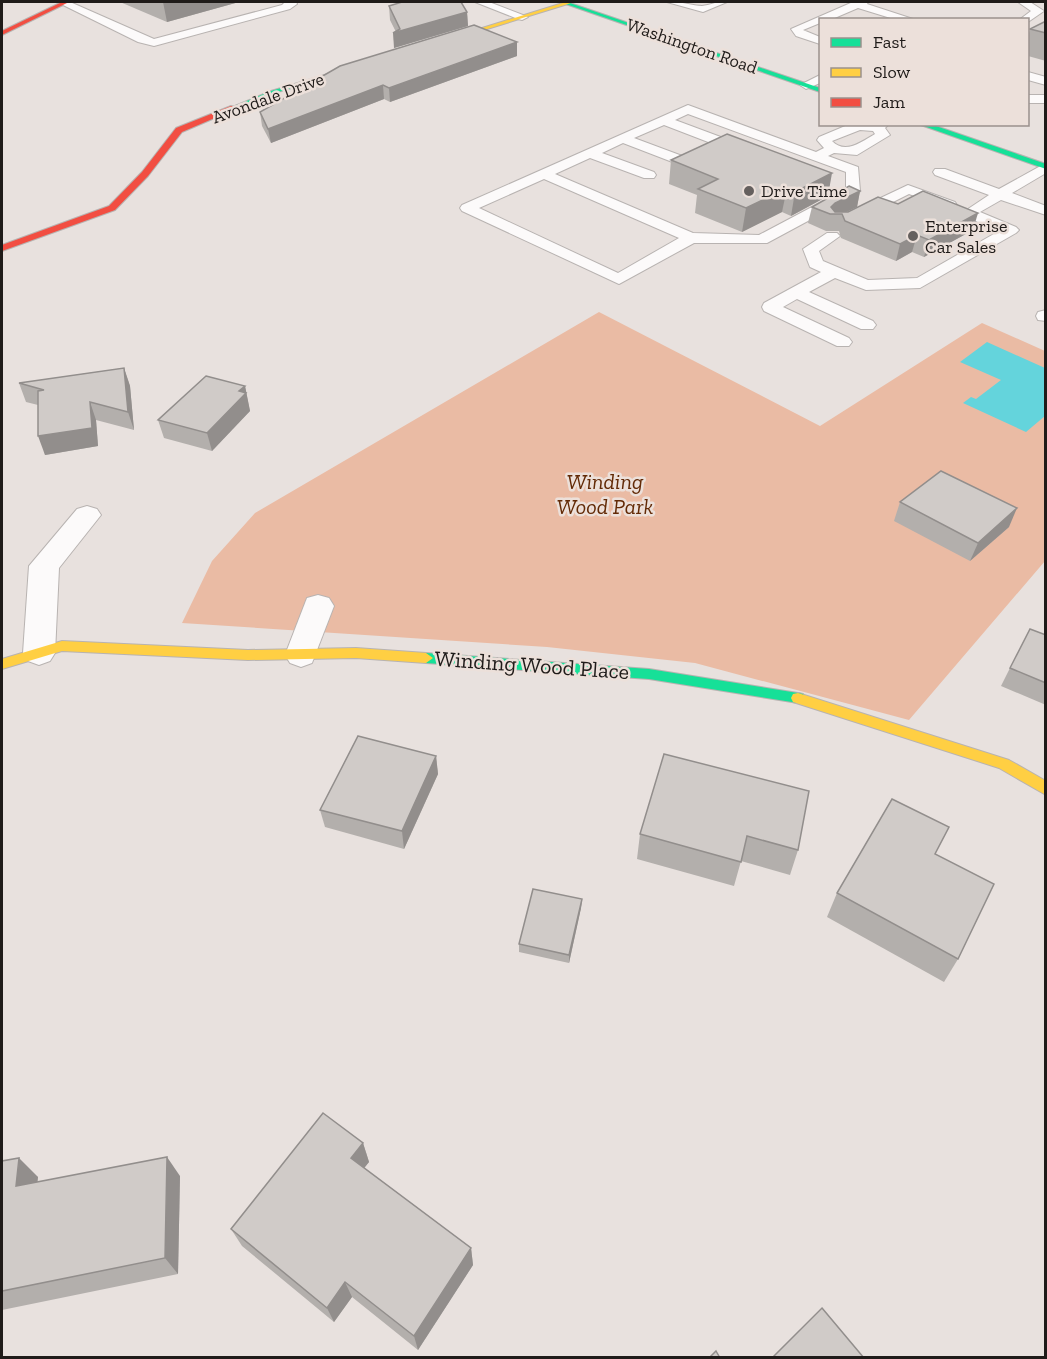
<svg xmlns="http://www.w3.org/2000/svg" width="1047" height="1359" viewBox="0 0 1047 1359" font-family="'Zilla Slab',serif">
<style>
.green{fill:#eabba4}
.water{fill:#64d4dc}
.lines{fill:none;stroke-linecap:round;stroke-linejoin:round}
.lane-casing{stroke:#b8b3b1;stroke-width:2}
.street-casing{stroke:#b8b3b1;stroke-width:2}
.fast-casing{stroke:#b8b3b1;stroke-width:2}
.slow-casing{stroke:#b8b3b1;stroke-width:2}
.jam-casing{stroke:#b8b3b1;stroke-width:2}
.lane{fill:#fcfafa;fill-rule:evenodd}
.street{fill:#fcfafa;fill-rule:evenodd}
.fast{fill:#16e098;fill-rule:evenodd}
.slow{fill:#ffcf43;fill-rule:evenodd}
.jam{fill:#f24e42;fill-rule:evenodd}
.wall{fill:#b3afac}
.shaded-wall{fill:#928e8c}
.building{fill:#d0cbc8;stroke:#928e8c;stroke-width:1.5}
.poi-dot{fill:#65605e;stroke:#ece0da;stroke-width:2}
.labels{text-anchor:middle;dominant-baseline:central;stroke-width:5;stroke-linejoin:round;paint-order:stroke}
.far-street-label{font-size:18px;fill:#1f1b19;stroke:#ece0da}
.far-poi-label{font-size:18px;fill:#1f1b19;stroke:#ece0da;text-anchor:start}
.park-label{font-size:22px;font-style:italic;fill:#632a06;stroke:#ece0da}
.street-label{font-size:22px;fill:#1f1b19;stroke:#ece0da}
</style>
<rect width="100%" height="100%" fill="#e8e1de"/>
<!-- green -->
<path class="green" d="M599 312 820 426 982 323 1045 351V561L909 720 695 663 547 647 182 623 212 561 255 513Z"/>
<!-- water -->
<path class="water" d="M987 342 1045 368V416L1026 432 963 403 971 397 976 399 1001 380 960 362Z"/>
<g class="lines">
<defs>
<g id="lane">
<path d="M57 2H70L154 39 282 5 285 2H296L297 4 290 9 154 46 138 42Z"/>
<path d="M475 2H489L528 17 522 20 518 19Z"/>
<path d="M667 2C679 1 692 6 702 6 711 5 718 1 727 2L703 12Z"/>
<path d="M853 2H868L867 4 916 20H897L858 8 830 20H820V23L803 30 820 37V44L796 36 791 29Z"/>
<path d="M1018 2H1030L1044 11 1028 22V20H1019L1031 11Z"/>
<path d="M1028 72 1046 77V85L1028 80Z"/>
<path d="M820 75V83L806 89 800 85Z"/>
<rect x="1028" y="95" width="18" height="8"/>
<path d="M688 105 816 152 824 148 817 140 819 137 850 124H889L885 128 890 135 857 155 834 153 828 156 858 167 860 191 858 194 767 243H694L619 284 462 211 460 208 462 205ZM688 114 846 172V189L759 235 693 233 555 174 590 158 644 178H654L656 175 654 172 602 153 623 143 675 163H685L687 160 685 157 634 138 664 125 716 145H726L728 142 726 139 675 120ZM860 130 873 131 875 134C863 141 845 155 832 141ZM544 179 679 238 618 273 479 208Z"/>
<path d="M1046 163V173L1012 193 1046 206V215L1001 200 980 212 1016 227 1019 230 1016 233 920 288 866 290 835 278 809 292 873 321 876 325 873 329H861L797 299 783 307 849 338 852 342 849 346H837L764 311 762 307 764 303 821 272 810 267 803 249 827 233H837L840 236 819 251 823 261 868 280 917 278 999 231 964 216 962 213 989 195 935 175 933 172 935 169H945L999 189Z"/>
<path d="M908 185 955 202 957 205 950 209 909 194 861 218H851L849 215 851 212Z"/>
<path d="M1046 310V321L1038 320 1036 316 1038 312Z"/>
</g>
<g id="street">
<path d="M87 506 97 509 101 515 59 568 55 653 50 661 39 665 28 661 23 653 29 566 77 509Z"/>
<path d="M318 595 329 598 334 606 312 663 301 667 290 663 285 655 307 598Z"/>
</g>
<g id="fast">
<path d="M560 2H567L820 88V92Z"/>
<path d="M355 66 360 67 275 93 237 110 230 108 271 91Z"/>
<path d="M918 124H930L1046 164V169Z"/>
<path d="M426 653 649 669 798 693 803 694 805 698 803 702 798 703 649 679 426 663 419 658Z"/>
</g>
<g id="slow">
<path d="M566 2 571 3 442 43 437 42Z"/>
<path d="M62 641 248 650 356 648 426 653 433 658 426 663 356 658 248 660 62 651 2 669V659Z"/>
<path d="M798 693 1009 760 1046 781V795L999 768 793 702 791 698 793 694Z"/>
</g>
<g id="jam">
<path d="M62 2H69L2 35V31Z"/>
<path d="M231 106 238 108 182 132 148 176 115 210 2 251V245L109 206 142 172 176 128Z"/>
</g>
</defs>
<!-- lane casing -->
<use href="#lane" class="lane-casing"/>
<!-- street casing -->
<use href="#street" class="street-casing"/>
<!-- fast casing -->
<use href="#fast" class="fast-casing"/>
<!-- slow casing -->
<use href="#slow" class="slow-casing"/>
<!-- jam casing -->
<use href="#jam" class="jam-casing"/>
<!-- lane -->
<use href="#lane" class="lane"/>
<!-- street -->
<use href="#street" class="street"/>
<!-- fast -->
<use href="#fast" class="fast"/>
<!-- slow -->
<use href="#slow" class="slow"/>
<!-- jam -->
<use href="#jam" class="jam"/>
</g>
<!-- wall -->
<g class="wall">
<path d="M120 2H239L167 22Z"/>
<path d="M389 6 467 12 468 26 394 48 396 32 390 20Z"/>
<path d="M1046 21V61L1028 56V37L1030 29Z"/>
<path d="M517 42V56L390 102 384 99 271 143 262 126 260 112Z"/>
<path d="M671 160 828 196 791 216 782 212 742 232 695 213 697 195 669 184Z"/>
<path d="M860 191 857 207 847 212 973 230 924 257 912 252 896 261 841 238 839 231H826L808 223 812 207Z"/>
<path d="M124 368 130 386 134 430 96 420 98 446 45 455 38 405 26 402 19 383Z"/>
<path d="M245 386 250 411 212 451 164 438 158 420Z"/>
<path d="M900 502 1009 527 970 561 894 521Z"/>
<path d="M1046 635V705L1001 686 1010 668Z"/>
<path d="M664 754 798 850 790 875 741 861 734 886 637 859 640 834Z"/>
<path d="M436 756 438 774 404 849 325 827 320 810Z"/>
<path d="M935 854 958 959 944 982 827 917 837 893Z"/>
<path d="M582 899 581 908 569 963 519 952V944Z"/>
<path d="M363 1143 369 1162 364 1168 471 1248 473 1265 418 1350 352 1297 334 1322 242 1246 231 1229Z"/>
<path d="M2 1161 38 1177 37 1182 180 1176 178 1274 2 1310Z"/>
</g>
<!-- shaded-wall -->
<g class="shaded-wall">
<path d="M163 2H239L167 22Z"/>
<path d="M467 12 468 26 394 48 393 33Z"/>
<path d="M517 42V56L390 102 389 88Z"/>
<path d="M383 85 384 99 271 143 268 129Z"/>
<path d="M832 173 828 196 791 216 795 192Z"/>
<path d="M787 188 782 212 742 232 746 208Z"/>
<path d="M860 191 857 207 842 214H830L831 207 835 203Z"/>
<path d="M978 213 973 230 924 257 929 240Z"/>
<path d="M917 235 912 252 896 261 900 244Z"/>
<path d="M124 368 130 386 134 430 128 412Z"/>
<path d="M245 386 250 411 212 451 207 433 239 391Z"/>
<path d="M90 402 96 420 98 446 45 455 38 436Z"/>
<path d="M1017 508 1009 527 970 561 978 543Z"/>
<path d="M436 756 438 774 404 849 402 831Z"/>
<path d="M582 899 581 908 569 963V955Z"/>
<path d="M363 1143 369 1162 357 1177 351 1158Z"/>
<path d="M167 1157 180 1176 178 1274 165 1258Z"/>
<path d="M19 1158 38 1177 35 1204 16 1186Z"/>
<path d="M471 1248 473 1265 418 1350 414 1336Z"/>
<path d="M345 1282 352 1297 334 1322 327 1308Z"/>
</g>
<!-- building -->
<g class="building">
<path d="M402 2H461L467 12 393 33 400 29 389 6Z"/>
<path d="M1046 21V33L1030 29Z"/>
<path d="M474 25 517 42 389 88 383 85 268 129 260 112 340 66Z"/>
<path d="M727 134 832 173 795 192 787 188 746 208 698 189 718 179 671 160Z"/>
<path d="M849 186 860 191 835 203 831 207 835 212H848L878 197 898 204 923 191 978 213 929 240 917 235 900 244 845 221 842 214H830L812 207Z"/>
<path d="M124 368 128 412 90 402 92 428 38 436V391L44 390 19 383Z"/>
<path d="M206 376 245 386 239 391 246 393 207 433 158 420Z"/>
<path d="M941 471 1017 508 978 543 900 502Z"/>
<path d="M1030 629 1046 635V683L1010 668Z"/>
<path d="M358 736 436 756 402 831 320 810Z"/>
<path d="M664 754 809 791 798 850 747 836 741 862 640 834Z"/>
<path d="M892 799 949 827 935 854 994 884 958 959 837 893Z"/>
<path d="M533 889 582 899 569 955 519 944Z"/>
<path d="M323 1113 363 1143 351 1158 471 1248 414 1336 345 1282 327 1308 231 1229Z"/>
<path d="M167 1157 165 1258 2 1291V1161L19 1158 16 1186Z"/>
<path d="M822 1308 864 1358H772Z"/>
<path d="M716 1351 720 1358H709Z"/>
</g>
<!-- markers -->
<g class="poi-dot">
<circle cx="749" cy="191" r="6"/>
<circle cx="913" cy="236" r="6"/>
</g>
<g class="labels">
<!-- far-street labels -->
<g class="far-street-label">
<text transform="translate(692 46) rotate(19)">Washington Road</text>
<text transform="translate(268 98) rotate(-20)">Avondale Drive</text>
</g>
<!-- far-poi labels -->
<g class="far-poi-label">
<text x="761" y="191">Drive Time</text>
<text x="925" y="226">Enterprise<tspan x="925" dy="21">Car Sales</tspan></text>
</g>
<!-- park labels -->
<g class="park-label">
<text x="605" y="481">Winding<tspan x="605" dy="25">Wood Park</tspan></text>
</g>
<!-- street labels -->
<g class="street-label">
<text transform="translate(532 665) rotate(4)">Winding Wood Place</text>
</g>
</g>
<!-- border -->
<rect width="1047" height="1359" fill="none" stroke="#1f1b19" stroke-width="6"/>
<!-- legend -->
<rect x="819" y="18" width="210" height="108" fill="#ece0da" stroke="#9a918d" stroke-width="1.5"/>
<rect x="831" y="38" width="30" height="9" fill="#16e098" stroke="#9a918d" stroke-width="1.5"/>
<text x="873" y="48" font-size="18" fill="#1f1b19">Fast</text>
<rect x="831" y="68" width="30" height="9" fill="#ffcf43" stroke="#9a918d" stroke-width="1.5"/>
<text x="873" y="78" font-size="18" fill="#1f1b19">Slow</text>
<rect x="831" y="98" width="30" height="9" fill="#f24e42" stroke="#9a918d" stroke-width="1.5"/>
<text x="873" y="108" font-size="18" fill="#1f1b19">Jam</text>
</svg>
